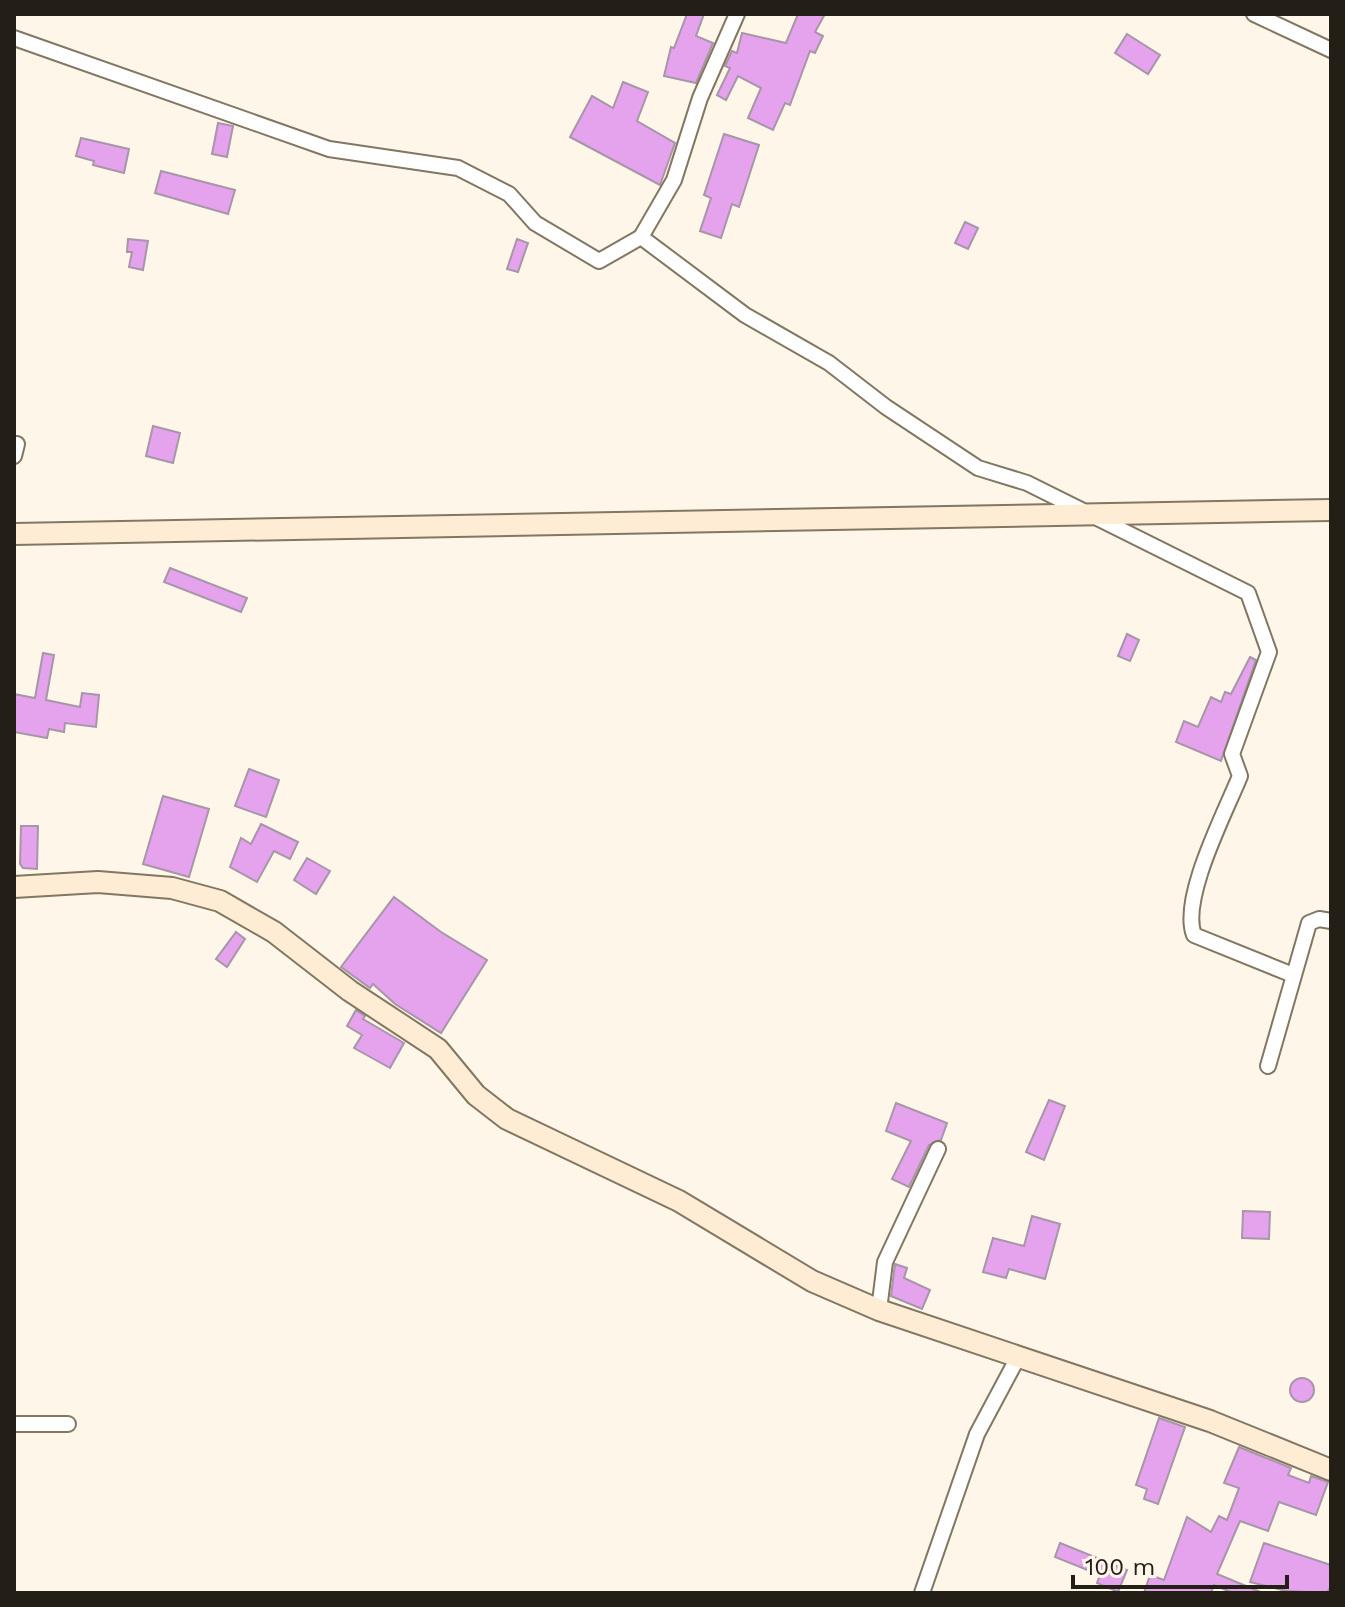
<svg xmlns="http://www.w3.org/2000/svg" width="1345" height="1607" viewBox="0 0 1345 1607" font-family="'Work Sans',sans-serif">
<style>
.building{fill:#e5a2ed;stroke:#a696a8;stroke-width:2}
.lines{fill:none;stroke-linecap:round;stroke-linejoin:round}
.street-casing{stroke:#817762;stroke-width:18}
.secondary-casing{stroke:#817762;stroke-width:24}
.street{stroke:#fff;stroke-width:14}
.secondary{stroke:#feecd5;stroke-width:20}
</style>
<rect width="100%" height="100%" fill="#fef7e9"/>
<!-- building -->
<g class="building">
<path d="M687 14H704L696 36 713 43 696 83 664 76 671 47 674 48Z"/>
<path d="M798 14H825L815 32 823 36 815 53 810 51 790 105 785 103 773 130 748 118 761 88 738 76 726 100 717 95 730 68 725 66 732 51 737 53 742 33 786 43Z"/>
<path d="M1127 34 1160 55 1148 74 1115 53Z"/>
<path d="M623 82 648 92 637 121 675 143 660 185 570 137 592 96 613 108Z"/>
<path d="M218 123 233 126 227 157 212 154Z"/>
<path d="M724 134 759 145 739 207 732 204 721 238 700 231 711 198 704 195Z"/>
<path d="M81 138 129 149 124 173 93 165 94 161 76 156Z"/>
<path d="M161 171 235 190 228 214 155 193Z"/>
<path d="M965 222 978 228 968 249 955 243Z"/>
<path d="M128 239 148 241 143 270 129 267 132 252H127Z"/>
<path d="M517 239 528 243 518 272 507 269Z"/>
<path d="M153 426 180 433 173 463 146 456Z"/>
<path d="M170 568 247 598 241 612 164 582Z"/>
<path d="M1127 634 1139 640 1130 661 1118 656Z"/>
<path d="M43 653 54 655 46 700 80 707 82 693 99 695 96 727 65 723 64 732 49 729 47 738 14 732V694L35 698Z"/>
<path d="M1250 657 1256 660 1221 761 1176 742 1184 721 1198 727 1211 697 1221 702 1225 692 1231 694Z"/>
<path d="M249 769 279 780 266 817 235 806Z"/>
<path d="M163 796 209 809 189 877 143 864Z"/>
<path d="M261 824 298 842 290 859 274 851 257 882 230 867 241 838 251 844Z"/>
<path d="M21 826H38L37 869 23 868 20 864Z"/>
<path d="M307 858 330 871 316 894 294 880Z"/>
<path d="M394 897 441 932 487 960 441 1033 395 1004 373 984 370 988 341 967Z"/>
<path d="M236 932 245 939 227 967 216 959Z"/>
<path d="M356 1010 365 1016 363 1019 404 1043 390 1068 354 1048 362 1035 347 1026Z"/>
<path d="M1049 1100 1065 1106 1044 1160 1026 1152Z"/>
<path d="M896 1103 947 1123 941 1140 929 1145 909 1187 892 1179 911 1141 886 1131Z"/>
<path d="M1243 1211 1270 1212 1269 1239 1242 1238Z"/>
<path d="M1032 1216 1060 1224 1045 1279 1009 1269 1006 1278 983 1272 993 1238 1024 1246Z"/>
<path d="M895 1264 907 1268 904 1278 930 1290 922 1309 891 1296Z"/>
<circle cx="1302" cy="1390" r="12"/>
<path d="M1159 1418 1185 1427 1158 1504 1144 1499 1147 1489 1136 1485Z"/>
<path d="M1239 1447 1291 1468 1288 1475 1309 1483 1311 1476 1328 1482 1316 1515 1279 1502 1268 1531 1240 1521 1217 1574 1263 1593H1233L1214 1585 1211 1593H1144L1150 1575 1164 1580 1187 1517 1211 1532 1219 1516 1227 1520 1239 1488 1224 1483Z"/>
<path d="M1060 1543 1127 1570 1118 1592 1097 1583 1100 1575 1055 1557Z"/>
<path d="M1264 1543 1331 1565V1586L1327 1593 1286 1591 1250 1582Z"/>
</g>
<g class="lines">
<defs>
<g id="street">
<path d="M1254 14 1331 50"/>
<path d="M14 38 329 149 458 168 509 194 535 223 599 261 641 237 674 180 700 98 737 14"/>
<path d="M641 237 745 315 829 363 886 407 978 468 1027 483 1248 593 1269 652 1232 754 1240 776C1225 813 1180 899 1194 935L1293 975"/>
<path d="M14 456 17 444"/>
<path d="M1268 1066 1309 923 1319 919 1331 921"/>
<path d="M879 1310 885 1262 938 1149"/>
<path d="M14 1424H68"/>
<path d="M922 1593 977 1434 1017 1359"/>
</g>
<g id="secondary">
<path d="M14 534 1331 510"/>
<path d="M14 887 98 882 172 888 220 901 274 932 350 991 438 1049 476 1095 507 1119 679 1201 812 1281 879 1310 1210 1421 1331 1470"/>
</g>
</defs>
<!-- street casing -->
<use href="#street" class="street-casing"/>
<!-- secondary casing -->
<use href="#secondary" class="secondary-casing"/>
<!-- street -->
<use href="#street" class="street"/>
<!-- secondary -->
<use href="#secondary" class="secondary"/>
</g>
<!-- border -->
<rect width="1345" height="1607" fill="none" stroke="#231e16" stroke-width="32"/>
<!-- scale -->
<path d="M1073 1575v12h214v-12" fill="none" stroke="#231e16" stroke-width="4"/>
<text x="1085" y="1575" font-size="24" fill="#231e16" stroke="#fef7e9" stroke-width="6" paint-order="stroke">100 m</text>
</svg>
